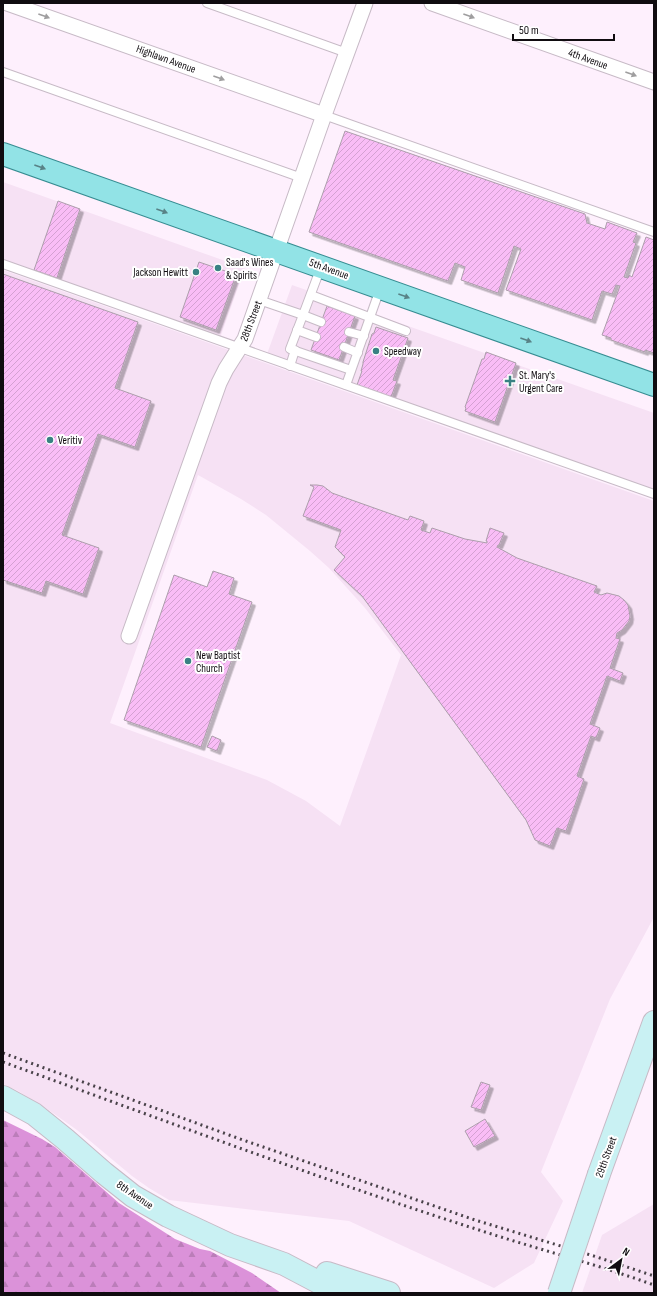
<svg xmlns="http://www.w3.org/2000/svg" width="657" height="1296" viewBox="0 0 657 1296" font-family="'Sofia Sans Condensed',sans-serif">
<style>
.built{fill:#f6e1f4;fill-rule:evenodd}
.forest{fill:url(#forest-firs)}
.building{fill:url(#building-hatch);stroke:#ac9eab;filter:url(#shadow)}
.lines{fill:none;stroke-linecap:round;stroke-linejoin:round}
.lane-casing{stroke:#c7bac6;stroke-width:10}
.street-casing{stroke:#c7bac6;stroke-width:17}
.secondary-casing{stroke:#c7bac6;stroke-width:24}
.primary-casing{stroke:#368c91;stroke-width:24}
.lane{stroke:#fff;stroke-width:8}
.street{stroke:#fff;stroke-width:15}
.secondary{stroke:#c9f1f3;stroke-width:22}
.primary{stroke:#92e3e6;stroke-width:22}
.rail{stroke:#494249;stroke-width:3;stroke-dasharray:2 4;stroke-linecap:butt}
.secondary-bridge-casing{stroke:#c7bac6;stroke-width:24;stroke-linecap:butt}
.secondary-bridge{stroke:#c9f1f3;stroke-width:22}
.oneway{fill:#9f9e9f}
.oneway2{fill:#588286}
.poi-dot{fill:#388183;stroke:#fff;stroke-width:1.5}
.labels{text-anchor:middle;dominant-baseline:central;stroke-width:4;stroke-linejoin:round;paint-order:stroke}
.street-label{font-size:11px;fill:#100c10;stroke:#fff}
.poi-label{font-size:11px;fill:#100c10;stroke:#fff;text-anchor:start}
</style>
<defs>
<pattern id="forest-firs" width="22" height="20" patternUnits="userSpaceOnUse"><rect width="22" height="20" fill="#db92d9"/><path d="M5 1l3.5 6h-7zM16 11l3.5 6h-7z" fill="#bb7db9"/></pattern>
<pattern id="building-hatch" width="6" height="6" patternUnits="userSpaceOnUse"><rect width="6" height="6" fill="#f9bdf6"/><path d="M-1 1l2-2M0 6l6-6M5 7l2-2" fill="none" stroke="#d4a1d2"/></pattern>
<filter id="shadow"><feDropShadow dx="3.5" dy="3.5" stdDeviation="0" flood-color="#0004"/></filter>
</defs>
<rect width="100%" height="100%" fill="#fef0fd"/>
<!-- built -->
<g class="built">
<path d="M3 182 245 268 220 338 3 261Z"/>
<path d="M3 270 654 501V917L610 999 541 1172 563 1201 534 1263 494 1288 349 1221 169 1200 149 1188 132 1176 77 1130 50 1111 18 1091 3 1084ZM198 475 241 499 266 515 310 551 329 568 365 608 401 655 340 826 306 801 267 780 110 723Z"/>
<path d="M292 285 654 413V492L267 354Z"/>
<path d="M654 1204V1293H582L602 1235Z"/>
</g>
<!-- forest -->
<path class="forest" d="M3 1120 42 1139 55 1147 119 1203 175 1239 200 1249 210 1251 252 1273 281 1293H3Z"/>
<!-- building -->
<g class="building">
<path d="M345 131 585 214 587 223 605 229 607 222 637 233 633 242 636 243 624 277 628 278 629 275 632 277 646 237 654 240V353L645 350V352L611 340V338L602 335 620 286 616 285 612 294 602 291 592 320 506 290 521 249 514 246 498 293 461 280 465 267 455 263 448 281 309 232Z"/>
<path d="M58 201 80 209 57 278 34 270Z"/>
<path d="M199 262 237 275 235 278 216 330 180 317Z"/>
<path d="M3 274 138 322 115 388 151 401 135 447 98 434 62 535 99 548 83 594 46 581 42 593 3 580Z"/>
<path d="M327 306 355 316 339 360 311 350Z"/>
<path d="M376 327 408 338 393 380 397 381 391 397 357 385 362 371H361L363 364V362L372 334 374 333Z"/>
<path d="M486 352 516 363 495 422 465 411 466 408 465 407 482 359H484Z"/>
<path d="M310 485H317L323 486 332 493 408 520 410 516 424 521 421 530 430 533 432 528 465 539 487 543V541H486L490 528 504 533 499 545H498L497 547 517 558 597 586 594 592 601 595 607 593 619 596 624 600 628 605 630 616 629 621 622 630 617 633 616 638 620 639 610 668 623 673 620 681 607 676 590 724 600 728 596 738 591 736 577 776 584 779 566 831 557 828 550 846 535 840 526 820 362 596 334 570 345 557 335 547 341 530 303 516 314 487Z"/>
<path d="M213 571 234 578 229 594 252 602 201 747 124 720 174 575 207 587Z"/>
<path d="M212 736 221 740 217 751 207 747Z"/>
<path d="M481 1082 490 1085 481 1110 471 1107Z"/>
<path d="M485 1119 495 1136 474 1147 465 1131Z"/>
</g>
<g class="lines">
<defs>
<g id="lane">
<path d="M207 3 347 53"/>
<path d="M3 72 302 178"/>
<path d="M324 115 654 232"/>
<path d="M3 264 654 494"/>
<path d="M311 295 406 331"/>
<path d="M259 300 303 315 321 267"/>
<path d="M321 322 303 315 290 349 351 370"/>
<path d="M297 330 316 337"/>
<path d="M349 332 364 336"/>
<path d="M344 347 358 353"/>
<path d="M290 366 295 350"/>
<path d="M346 385 380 289"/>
</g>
<g id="street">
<path d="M7 3 324 115"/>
<path d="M432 3 654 82"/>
<path d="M129 636 219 383 226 369 245 339 324 115 365 3"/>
</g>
<g id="secondary">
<path d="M3 1097 34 1114 65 1139 104 1173 133 1196 168 1216 230 1245 284 1264 322 1284 345 1293"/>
<path d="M599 1174 654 1022"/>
<path d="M327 1273 389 1293"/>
</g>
<path id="primary" d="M3 154 654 385"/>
</defs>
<!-- lane casing -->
<use href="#lane" class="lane-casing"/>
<!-- street casing -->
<use href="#street" class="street-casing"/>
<!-- secondary casing -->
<use href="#secondary" class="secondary-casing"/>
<!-- primary casing -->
<use href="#primary" class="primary-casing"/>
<!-- lane -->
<use href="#lane" class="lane"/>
<!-- street -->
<use href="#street" class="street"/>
<!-- secondary -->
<use href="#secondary" class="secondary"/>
<!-- primary -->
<use href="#primary" class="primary"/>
<!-- rail -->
<g class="rail">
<path d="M3 1053 243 1140 475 1220 597 1257 654 1276"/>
<path d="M3 1062C161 1119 319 1179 479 1230 537 1249 596 1264 654 1285"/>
</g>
<defs>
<path id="secondary-bridge" d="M559 1293 599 1174"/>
</defs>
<!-- secondary-bridge casing -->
<use href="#secondary-bridge" class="secondary-bridge-casing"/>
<!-- secondary-bridge -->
<use href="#secondary-bridge" class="secondary-bridge"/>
</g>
<!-- one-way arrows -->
<defs><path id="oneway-solid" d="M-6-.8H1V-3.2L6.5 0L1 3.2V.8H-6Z"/></defs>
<g class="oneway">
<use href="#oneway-solid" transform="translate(44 16) rotate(20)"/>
<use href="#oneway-solid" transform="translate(469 16) rotate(20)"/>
<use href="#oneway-solid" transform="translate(631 74) rotate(20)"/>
<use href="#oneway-solid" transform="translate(219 78) rotate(20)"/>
</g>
<g class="oneway2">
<use href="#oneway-solid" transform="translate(40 167) rotate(20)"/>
<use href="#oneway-solid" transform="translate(162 211) rotate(20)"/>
<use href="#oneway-solid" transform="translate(404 296) rotate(20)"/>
<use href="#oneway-solid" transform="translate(526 340) rotate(20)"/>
</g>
<!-- markers -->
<g class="poi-dot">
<circle cx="218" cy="268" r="4"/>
<circle cx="196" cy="272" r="4"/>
<circle cx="376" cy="351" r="4"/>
<path d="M508 375h4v4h4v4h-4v4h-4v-4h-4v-4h4z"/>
<circle cx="50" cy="440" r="4"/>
<circle cx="188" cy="661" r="4"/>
</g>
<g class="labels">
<!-- street labels -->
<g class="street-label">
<text transform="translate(166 59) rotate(20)">Highlawn Avenue</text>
<text transform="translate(588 59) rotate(20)">4th Avenue</text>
<text transform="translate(329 269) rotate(20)">5th Avenue</text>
<text transform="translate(251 321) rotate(-69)">28th Street</text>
<text transform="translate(606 1157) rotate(-70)">29th Street</text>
<text transform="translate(135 1195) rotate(34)">8th Avenue</text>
</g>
<!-- poi labels -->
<g class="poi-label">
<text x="226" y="262">Saad's Wines<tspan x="226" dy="13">&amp; Spirits</tspan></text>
<text x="188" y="272" text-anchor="end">Jackson Hewitt</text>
<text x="384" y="351">Speedway</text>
<text x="519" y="375">St. Mary's<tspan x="519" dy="13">Urgent Care</tspan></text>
<text x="58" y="440">Veritiv</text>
<text x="196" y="655">New Baptist<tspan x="196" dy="13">Church</tspan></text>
</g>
</g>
<!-- border -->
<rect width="657" height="1296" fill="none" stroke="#100c10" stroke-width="8"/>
<!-- north arrow -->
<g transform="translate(621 1260) rotate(32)" stroke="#ffffff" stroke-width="3" paint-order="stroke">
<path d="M0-3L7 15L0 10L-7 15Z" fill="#100c10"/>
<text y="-6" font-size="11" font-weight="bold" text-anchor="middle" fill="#100c10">N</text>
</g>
<!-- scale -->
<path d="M513 34v6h101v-6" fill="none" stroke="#100c10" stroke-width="2"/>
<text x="519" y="34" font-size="12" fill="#100c10" stroke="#ffffff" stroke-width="3" paint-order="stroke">50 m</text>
</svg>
